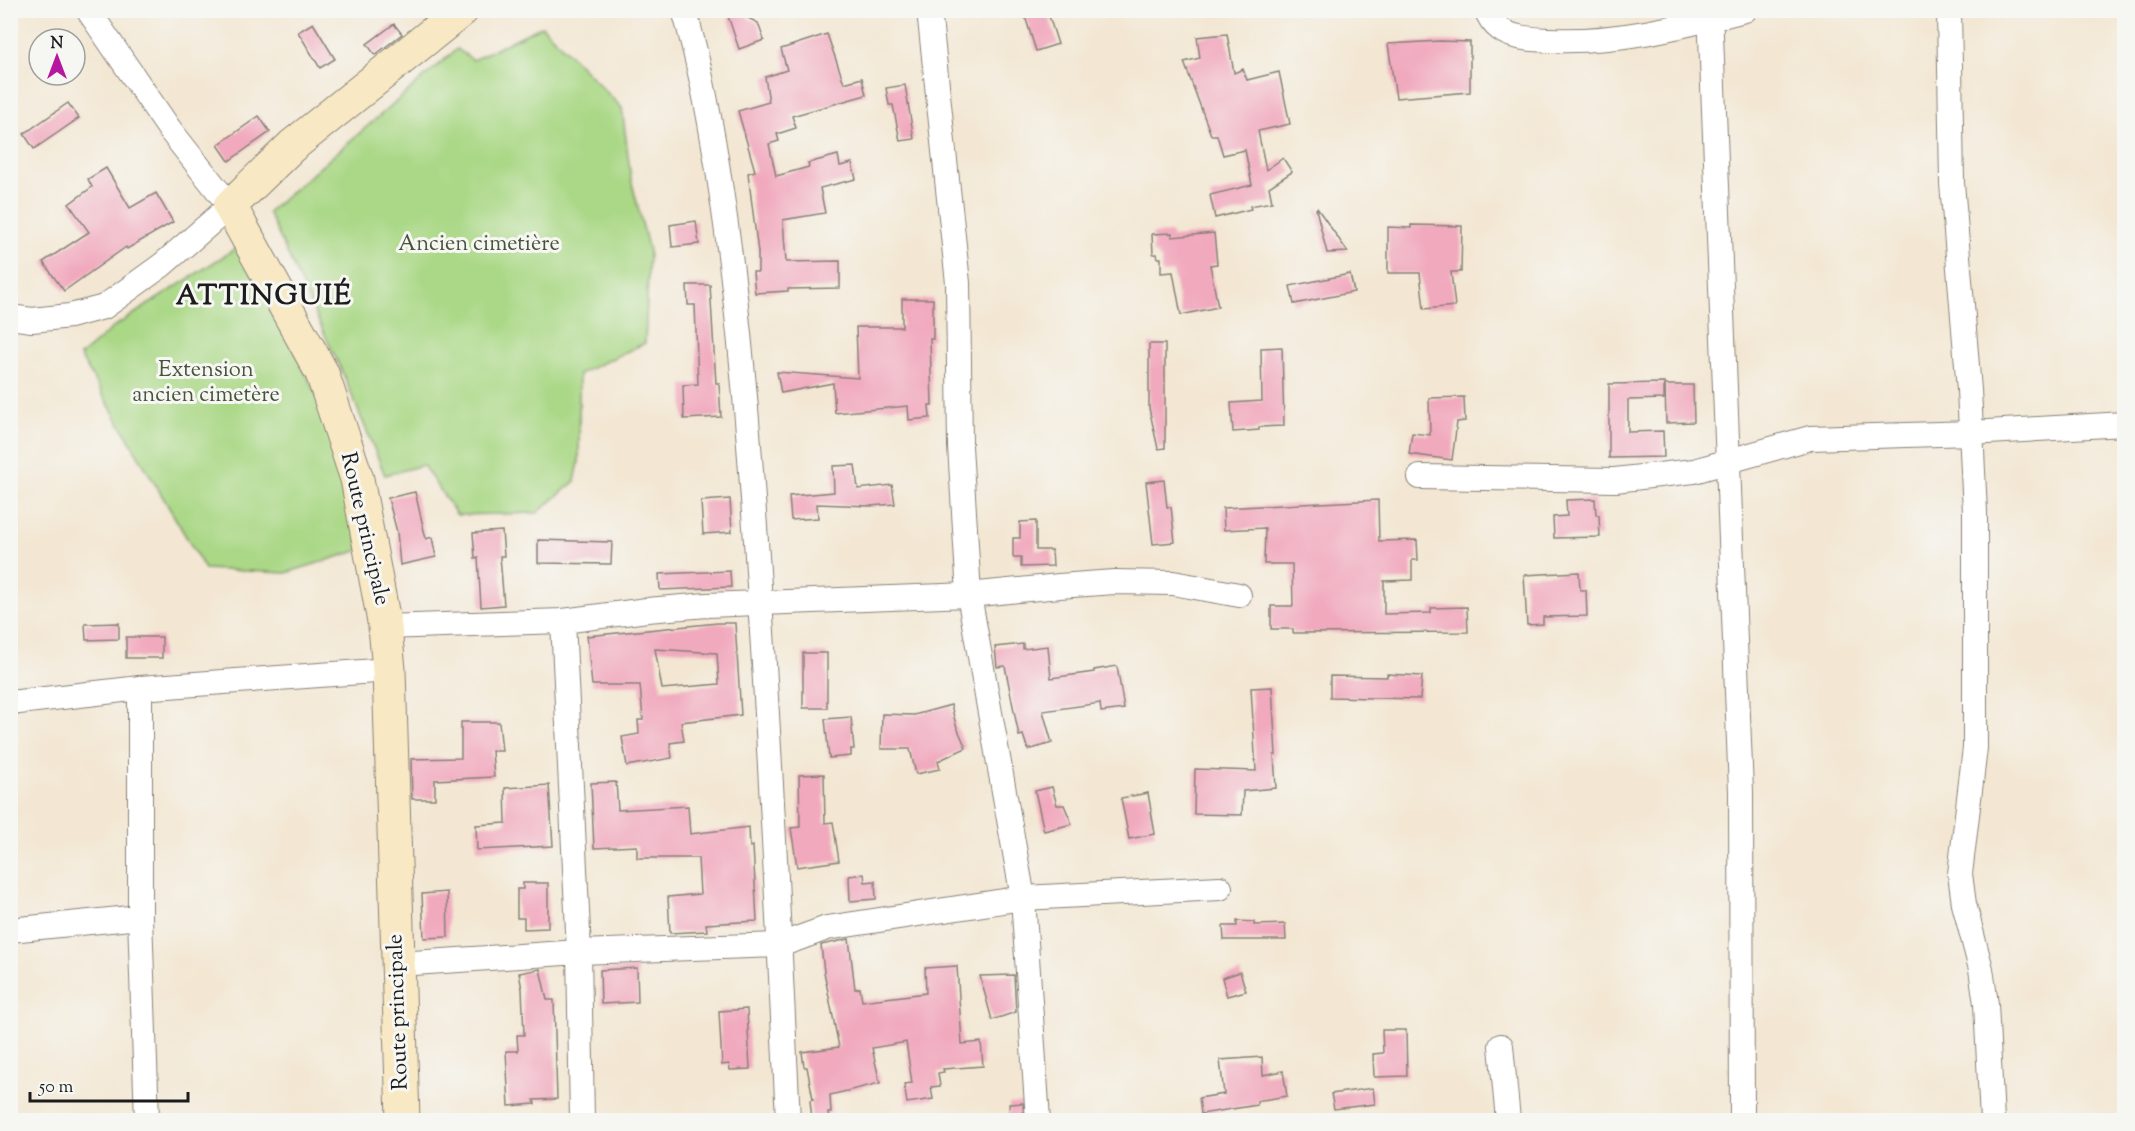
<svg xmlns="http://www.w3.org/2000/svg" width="2135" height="1131" viewBox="0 0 2135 1131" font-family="'Sorts Mill Goudy',serif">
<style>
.green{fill:#aad886;stroke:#637a51;stroke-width:1.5}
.building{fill:#f1a9be;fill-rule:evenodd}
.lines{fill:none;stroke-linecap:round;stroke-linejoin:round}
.street-casing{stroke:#888278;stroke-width:26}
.secondary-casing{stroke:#888278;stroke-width:35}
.street{stroke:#fff;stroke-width:24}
.secondary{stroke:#f8e8c3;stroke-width:33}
.labels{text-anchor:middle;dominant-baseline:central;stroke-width:6;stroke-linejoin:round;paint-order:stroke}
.park-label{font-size:22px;fill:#47543c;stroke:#f6f6f2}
.street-label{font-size:22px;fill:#1c1c1c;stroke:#f6f6f2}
.district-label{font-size:28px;font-weight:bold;letter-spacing:1.5px;fill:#1c1c1c;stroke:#f6f6f2}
</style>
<rect width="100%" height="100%" fill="#f6f6f2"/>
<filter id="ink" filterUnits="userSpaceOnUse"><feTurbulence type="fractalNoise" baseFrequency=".0167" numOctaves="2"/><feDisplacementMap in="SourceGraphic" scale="12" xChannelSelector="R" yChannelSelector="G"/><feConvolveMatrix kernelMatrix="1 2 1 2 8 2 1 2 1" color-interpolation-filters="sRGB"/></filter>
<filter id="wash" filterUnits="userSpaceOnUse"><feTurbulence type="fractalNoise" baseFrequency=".008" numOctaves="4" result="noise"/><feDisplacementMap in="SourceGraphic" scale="24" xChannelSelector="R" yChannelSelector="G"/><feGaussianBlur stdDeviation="1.35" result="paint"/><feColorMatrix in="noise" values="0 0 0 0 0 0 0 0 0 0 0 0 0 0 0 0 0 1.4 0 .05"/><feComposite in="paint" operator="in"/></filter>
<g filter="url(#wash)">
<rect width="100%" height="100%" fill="#f3e7d3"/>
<!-- green -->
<g class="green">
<path d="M542 26 622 108 631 179 649 251 645 343 579 374V462L575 481 537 513 457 515 423 465 385 475 344 376 268 212 457 49 473 60Z"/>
<path d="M242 244 336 435 360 550 286 573 205 569 80 356 115 326Z"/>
</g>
<g id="blocks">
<!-- building -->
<g class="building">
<path d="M726 10H745L748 18 758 23 764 40 739 49Z"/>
<path d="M1023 10H1047L1058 44 1036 51Z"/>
<path d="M313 23 335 59 320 68 298 32Z"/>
<path d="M394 24 402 34 375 55 367 44Z"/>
<path d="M827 34 844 83 862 78 866 95 792 116 796 128 777 134 779 141 769 144 776 176 809 167 808 163 838 155 840 166 852 163 856 179 820 188 825 213 783 220 786 262 840 261V288L788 289V291L755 293 753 272H758V252L748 173 755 171 738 111 769 102 765 77 787 70 781 49Z"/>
<path d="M1227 34 1234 73 1243 69 1247 80 1279 72 1290 124 1258 131 1266 170 1283 158 1292 172 1269 187 1272 202 1250 206 1251 209 1215 218 1210 195 1252 185 1245 150 1223 155 1217 135H1211L1184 62 1200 58 1197 37Z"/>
<path d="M1440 41 1470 42V92L1396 98 1388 44Z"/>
<path d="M905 85 914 139 900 141 893 105H889L886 88Z"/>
<path d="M68 103 79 118 34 149 24 134Z"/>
<path d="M259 116 270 132 229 161 218 145Z"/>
<path d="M106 168 130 208 156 193 173 222 127 249 126 247 64 291 43 262 89 232 69 204 92 187 88 179Z"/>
<path d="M1317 208 1348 252 1327 253 1316 209Z"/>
<path d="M696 221 699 244 672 247 670 225Z"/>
<path d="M1411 225 1462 226 1461 272H1451L1455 306 1424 309 1420 273H1388V227L1411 228Z"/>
<path d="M1172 233V237L1214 233 1217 264 1210 265 1218 307 1181 315 1173 272 1161 273V258H1158L1157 254H1153L1152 234Z"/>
<path d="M1350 274 1354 292 1294 304 1290 286Z"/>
<path d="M687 285H710L716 383H719L721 417 684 419 683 385 698 384 695 305H688Z"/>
<path d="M902 299H933V339H930L932 405H929L930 418 909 420 908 406 835 413 833 383 781 393 777 372 858 378 856 327H902Z"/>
<path d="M1149 344H1165V448L1158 449 1149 408Z"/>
<path d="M1282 347 1284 426 1259 427V430L1233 432 1231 403 1262 401 1261 348Z"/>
<path d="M1664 383V399L1628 400V432L1663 431 1664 457 1609 458V384Z"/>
<path d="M1665 385H1693L1694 422 1666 423Z"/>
<path d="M1464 397 1465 421 1457 422 1452 460 1409 454 1412 433 1430 435 1429 398Z"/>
<path d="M855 465 858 489 892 485 895 504 870 506 817 504 818 518 791 520 789 496 834 492 833 466Z"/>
<path d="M1164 480 1167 507H1171L1175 542 1153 544 1146 482Z"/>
<path d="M415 492 426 539 432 537 436 557 400 565 397 532 388 498Z"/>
<path d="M730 499 732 532 703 534 701 501Z"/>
<path d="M1595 499 1596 515H1599L1600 537 1554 538 1553 517 1567 516 1566 500Z"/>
<path d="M1378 500 1379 541 1417 540 1418 560H1412V580L1384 581V614L1431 613V608L1467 607 1468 632 1293 633V629H1271V606H1293L1292 564H1264L1265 528 1224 530 1223 508Z"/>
<path d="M1036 521V550H1052L1053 566 1021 567V557H1013V538H1020V522Z"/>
<path d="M502 531 504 556H500L504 605 481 607 478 557 475 558 473 533Z"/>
<path d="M538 540 612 542 611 564 538 563Z"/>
<path d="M730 571 731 587 660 590 659 574Z"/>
<path d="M1579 572 1580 590H1586L1587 616 1543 617V624L1527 625 1524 575Z"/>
<path d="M119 623V639L86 640 85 624Z"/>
<path d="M718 623H735L741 715 681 722 684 741 670 743 672 758 627 766 622 737 639 734 638 720H643L640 685H592L587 636ZM655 649 717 653 719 684 662 689Z"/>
<rect x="126" y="637" width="36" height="21"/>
<path d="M1023 644V649L1048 646 1051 678 1094 672V670L1117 666 1124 709 1101 712 1100 703 1043 711 1052 743 1028 750 1023 735 1019 736 1005 666 997 667 995 647Z"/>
<rect x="803" y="653" width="24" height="55"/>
<path d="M1387 674 1422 676 1420 699 1330 697V676L1387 677Z"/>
<path d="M1272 687 1276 755H1274L1276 788 1243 791 1242 815 1194 814 1195 769 1256 771 1251 688Z"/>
<path d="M951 705 956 725 966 748 938 761 940 769 916 774 910 749H881L882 714 914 715Z"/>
<path d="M851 717 854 749H851V756L829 758 825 719Z"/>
<path d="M461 722H499L502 751H492L494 777 435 780V799H412L411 759 461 758Z"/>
<path d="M824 774 825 823 833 822 839 861 797 867 791 828 800 827 799 775Z"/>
<path d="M616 782 618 810 688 806 690 834 749 827 750 847 753 846 757 921 706 924 707 931 670 933 668 897 700 894 698 858H637V846L594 848 591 783Z"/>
<path d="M549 785 553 846 477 850 476 825 506 823 505 788Z"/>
<path d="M1052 787 1057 805H1064L1072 824 1044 831 1035 791Z"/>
<path d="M1148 793 1155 834 1129 839 1121 798Z"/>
<path d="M864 874 865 882 875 881 876 899 850 901 849 876Z"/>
<path d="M523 883H548V928L524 929V918H517V889H523Z"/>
<path d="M447 892 448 937 424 938 422 894Z"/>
<path d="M1237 921 1254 922V925L1285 924 1286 940H1224L1223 926H1237Z"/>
<path d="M849 939 855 989 860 988 862 1001 926 993 925 968 957 966 962 1044 981 1042 983 1066 943 1069 944 1072 938 1073 940 1086 931 1087 933 1099 907 1103 904 1084 912 1083 906 1042 872 1048 880 1083 830 1095 831 1113H828L829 1120H812L810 1100 813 1099 807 1067H804L802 1052 839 1047 824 972 821 945Z"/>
<path d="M637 968 638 1002 601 1004 600 970Z"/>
<path d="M540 969 547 1000H554L557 1099 534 1100 535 1104 509 1106 506 1051H518L517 1035H524L522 989 519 973Z"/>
<path d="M1240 972 1246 991 1227 996 1222 978Z"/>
<path d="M1014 975 1016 1012 992 1020 980 976Z"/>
<path d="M747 1009 750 1069 730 1070 729 1064 722 1065 719 1011Z"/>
<path d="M1382 1030H1406L1407 1076 1374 1077 1373 1054 1383 1053Z"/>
<path d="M1262 1057 1263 1075 1283 1071 1287 1096 1257 1101V1105L1201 1114 1199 1098 1224 1094 1220 1060Z"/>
<path d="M1373 1088 1375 1104 1334 1109 1331 1094Z"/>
<path d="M1023 1103 1024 1120H1010L1009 1104Z"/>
</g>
</g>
</g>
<g filter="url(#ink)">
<use href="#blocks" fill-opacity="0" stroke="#888278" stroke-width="1.5"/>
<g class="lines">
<defs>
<g id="street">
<path d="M684 10C702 71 713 134 722 197 737 297 746 398 753 499 768 706 778 913 788 1120"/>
<path d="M929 10 958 283 960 446 969 595 1023 898 1038 1120"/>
<path d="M1486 10C1490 18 1493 24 1500 29 1513 39 1533 39 1549 40 1616 43 1680 27 1745 10"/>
<path d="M1710 10 1741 792 1742 1120"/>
<path d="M1949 10 1952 183 1969 390 1975 512V748L1960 874 1964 904 1981 969 1986 1004 1992 1120"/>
<path d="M10 317 32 320 70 316 104 307 162 265 230 206 170 130 88 10"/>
<path d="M1420 477 1615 480 1694 471 1810 438 1971 433 2124 424"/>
<path d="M563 621 579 952 582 1120"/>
<path d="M385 627 563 621 647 610 707 605 969 595 1059 586 1114 582 1173 583 1239 595"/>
<path d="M140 688V917L147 1120"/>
<path d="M10 703 140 688 389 670"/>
<path d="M10 930 140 917"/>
<path d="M398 964 579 952 780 945 827 928 1023 898 1220 888"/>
<path d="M1501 1046 1508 1120"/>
</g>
<path id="secondary" d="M403 1120 389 670 385 627 357 479 322 373 230 206 292 146 462 10"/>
</defs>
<!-- street casing -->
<use href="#street" class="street-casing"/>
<!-- secondary casing -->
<use href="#secondary" class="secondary-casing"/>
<!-- street -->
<use href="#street" class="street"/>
<!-- secondary -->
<use href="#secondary" class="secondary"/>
</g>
</g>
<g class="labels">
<!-- park labels -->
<g class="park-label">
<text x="479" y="245">Ancien cimetière</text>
<text x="206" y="371">Extension<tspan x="206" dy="25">ancien cimetère</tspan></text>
</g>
<!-- street labels -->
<g class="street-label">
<text transform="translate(364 529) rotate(77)">Route principale</text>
<text transform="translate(399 1012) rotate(-92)">Route principale</text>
</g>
<!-- district labels -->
<g class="district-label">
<text x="264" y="297">ATTINGUIÉ</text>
</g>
</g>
<!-- margin -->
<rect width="2135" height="1131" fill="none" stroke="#f6f6f2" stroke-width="36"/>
<!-- north arrow -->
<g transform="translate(57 57)"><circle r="28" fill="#f6f6f2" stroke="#9f9f9c" stroke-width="1.5"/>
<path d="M0-4.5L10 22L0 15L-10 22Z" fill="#b5179e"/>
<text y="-9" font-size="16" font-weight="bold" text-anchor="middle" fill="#1c1c1c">N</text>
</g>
<!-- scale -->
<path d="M30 1092v9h158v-9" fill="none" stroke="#1c1c1c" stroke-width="3"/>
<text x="39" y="1092" font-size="18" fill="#1c1c1c" stroke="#f6f6f2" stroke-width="4.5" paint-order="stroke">50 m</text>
</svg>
